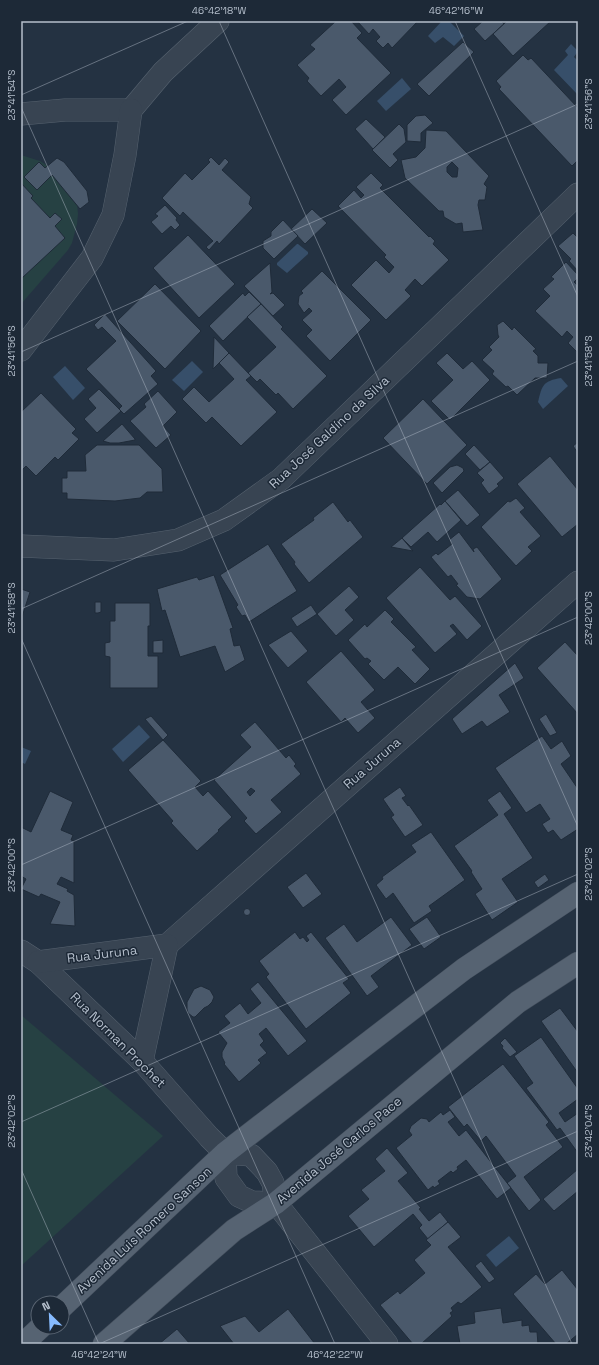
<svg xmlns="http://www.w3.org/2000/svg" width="599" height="1365" viewBox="0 0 599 1365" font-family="'Space Grotesk',sans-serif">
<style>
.green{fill:#264143}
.water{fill:#374f6a}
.building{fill:#4a596b;stroke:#1f2b39;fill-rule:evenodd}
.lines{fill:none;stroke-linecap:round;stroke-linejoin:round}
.minor-casing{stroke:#56626f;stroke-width:23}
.major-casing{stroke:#424d5b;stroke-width:23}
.minor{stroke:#384452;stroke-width:22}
.major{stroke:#566372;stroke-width:22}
.ticks{fill:none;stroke:#b5bfcc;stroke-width:1;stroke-opacity:0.45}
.labels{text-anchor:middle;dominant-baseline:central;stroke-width:3;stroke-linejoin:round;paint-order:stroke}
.street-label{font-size:13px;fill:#b5bfcc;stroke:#1d2937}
.neatline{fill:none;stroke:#b5bfcc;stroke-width:1.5}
.ticks-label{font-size:10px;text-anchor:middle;fill:#b5bfcc}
</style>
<rect width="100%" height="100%" fill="#243242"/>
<!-- green -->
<g class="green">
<path d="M21 155 40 161 56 171 77 203 78 214 77 224 72 243 68 250 21 304Z"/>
<path d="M21 1015 163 1136 21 1266Z"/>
</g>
<!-- water -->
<g class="water">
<path d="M442 21H449L464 36 454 46 443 37 435 43 428 36Z"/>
<path d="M571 44 578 51 574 57 578 61V95L554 70 568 55 565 51Z"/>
<path d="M402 78 411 89 386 111 377 101Z"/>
<path d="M297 244H298L308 252V254L287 273 277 265V263Z"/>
<path d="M192 361 203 372 184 391 172 380Z"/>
<path d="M65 366 85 388 73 400 53 377Z"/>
<path d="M561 378 568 386 543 409 538 402C542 385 543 381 561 378Z"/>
<path d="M139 725 150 737 123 762 112 749Z"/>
<path d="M21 747 31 751 25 764 21 762Z"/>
<path d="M509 1236 519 1248 496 1267 486 1255Z"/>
</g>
<!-- building -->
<g class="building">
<path d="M336 21H351L362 33 357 38 391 73 346 115 332 100 346 87 339 79 321 96 307 81 309 78 297 65 315 49 310 45Z"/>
<path d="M357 21H418L392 48 388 43 383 48 376 41 380 37 373 29 369 34Z"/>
<path d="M483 21H501L504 24 485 41 474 29Z"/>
<path d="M507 21H551L513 56 493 34Z"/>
<path d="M463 42 474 52 429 96 417 84Z"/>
<path d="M523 55 528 60 531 58 578 108V160L572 166 499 89 501 87 496 81Z"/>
<path d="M425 115 433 123 421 133V142L407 141V125L416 116Z"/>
<path d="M366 119 385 137 373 149 355 129Z"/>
<path d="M399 124 404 129 406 142 393 154 398 160 390 168 372 150Z"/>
<path d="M426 130 446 131 489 176 484 184 487 187 485 200H479L478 205 483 230 463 232 462 223 456 224 444 217 443 211H439L405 178 401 160 416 157 425 148ZM452 162 458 168 457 177H452L447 172V167Z"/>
<path d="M211 157 219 165 225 158 229 162 222 170 251 197 249 204 253 208 219 244 217 241 209 250 206 247 213 241 183 212 180 216 162 198 185 173 192 180 210 162 208 160Z"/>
<path d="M57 158 64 162 87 191 89 202 80 209 52 175 37 190 24 177 39 162 45 168Z"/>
<path d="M371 173 383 185 380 188 429 237 430 236 435 241 433 244 449 260 422 286 415 279 405 290 411 296 386 320 351 285 376 260 389 273 394 267 384 257 386 255 338 206 354 190 361 198 364 195 356 187Z"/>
<path d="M21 183 33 196 31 198 50 218 55 213 62 219 55 226 65 238 22 278 21 277Z"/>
<path d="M165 205 177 218 176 220 180 225 175 230 171 226 162 234 151 222 158 216 155 214Z"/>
<path d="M312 209 327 223 305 244 291 229Z"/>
<path d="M283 220 298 236 274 259 263 248V241L271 236V232Z"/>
<path d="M573 233 578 238V271L569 261 571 259 558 246Z"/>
<path d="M188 235 235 284 199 318 153 268Z"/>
<path d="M566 262 578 275V278L574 282 578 286V353L568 343 573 337 567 331 562 337 535 311 550 296 543 289 554 279 551 277Z"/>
<path d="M270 263 272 292 270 294 273 293 285 305 273 316 244 286Z"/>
<path d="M322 271 371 320 330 361 306 336 312 330 302 320 312 311 309 308 304 313 298 304 299 296 303 293 301 291Z"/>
<path d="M155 284 201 331 165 369 117 321Z"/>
<path d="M249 292 261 304 223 341 209 326 243 293 245 296Z"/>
<path d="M261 304 283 327 281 329 327 376 293 409 278 393 276 395 260 379 257 382 248 373 276 347 247 317Z"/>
<path d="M105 314 156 371 151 376 158 384 124 414 119 409 122 406 86 369 116 341 102 327 98 330 94 325Z"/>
<path d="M503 321 512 330 514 327 536 349 533 351 538 356V363H548L547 378H535L517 395 508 386 506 387 492 374 494 371 482 360 492 350 489 347 499 337 498 335 497 325Z"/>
<path d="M214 337 229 353 213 369Z"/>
<path d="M229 353 251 376 246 380 277 412 241 446 212 417 206 423 182 399 194 387 209 402 234 379 219 363Z"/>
<path d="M447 353 463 369 472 361 490 380 450 420 431 401 453 380 436 363Z"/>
<path d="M99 389 121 411 97 433 84 419 96 408 88 399Z"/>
<path d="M158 391 177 412 163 426 171 435 156 448 130 421 146 407 144 404Z"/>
<path d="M41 393 76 429 72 433 79 439 58 460 55 457 36 476 26 466 21 471V412Z"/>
<path d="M423 399 467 445 427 484 383 438Z"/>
<path d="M122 424 135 439V440L119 443H110L103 441Z"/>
<path d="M578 442V453L573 446Z"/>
<path d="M97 445H139L162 469 163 492H147L140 498 115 501 67 499V493H62V478H67V471H86L85 455Z"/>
<path d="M474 445 490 462 480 470 465 454Z"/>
<path d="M550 456 578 490V524L562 537 517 484Z"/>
<path d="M490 462 504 478 497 484 499 486 489 494 481 483 484 480 477 473Z"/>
<path d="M457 465 463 468 464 471 442 493 433 483 450 467Z"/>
<path d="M458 490 480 515 467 526 445 501Z"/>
<path d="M516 498 525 508 520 512 541 536 528 547 532 551 516 566 481 527 508 501 510 502Z"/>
<path d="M445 501 461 520 437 542 428 532 411 547 402 538 440 504 441 505Z"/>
<path d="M333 502 348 522 350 520 363 537 309 583 294 564 295 562 281 544 314 520 313 518Z"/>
<path d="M459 532 474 552 473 549 477 547 502 579 480 599 467 597 456 585 458 584 451 575 448 577 431 557 436 553 438 555 452 544 449 540Z"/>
<path d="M402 538 413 551 391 547Z"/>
<path d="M268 544 297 591 249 622 245 615 242 616 236 607 238 605 220 575Z"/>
<path d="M420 567 450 600 455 596 482 626 467 640 453 624 450 626 457 634 435 653 386 598Z"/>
<path d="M214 575 233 628 230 629 234 646 240 645 245 660 225 672 215 646 180 657 165 610 162 611 157 589 197 577 199 580Z"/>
<path d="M349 586 359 597 345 610 354 620 336 636 317 614Z"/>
<path d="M21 589 30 592 21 620Z"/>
<path d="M95 602H101V612L98 613H95Z"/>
<path d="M115 603H150V626H148V656H158V688H110V657L105 656V643L110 642V621H115Z"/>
<path d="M311 605 317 614 297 627 291 618Z"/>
<path d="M385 610 394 619 391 622 416 647 412 650 430 669 415 684 398 667 384 680 368 664 371 661 367 658 365 659 348 640 365 624 367 627Z"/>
<path d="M291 631 308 651 288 668 268 645Z"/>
<path d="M163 640V653H153V641Z"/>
<path d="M565 642 578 656V714L537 668Z"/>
<path d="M341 651 375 690 361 702 375 718 358 733 345 718 341 722 306 682Z"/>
<path d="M515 663 524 678 499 695 510 712 487 727 482 721 462 734 452 719Z"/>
<path d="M546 714 557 733 550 736 539 719Z"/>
<path d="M151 716 168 735 163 740 145 719Z"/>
<path d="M255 722 286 758 289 755 296 764 294 766 301 774 271 800 282 812 256 834 244 821 247 818 214 780 251 747 240 735ZM251 788 255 791 250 796 247 792Z"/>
<path d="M542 736 551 749 562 741 571 756 561 764 578 789V829L561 840 553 830 548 833 542 824 550 819 540 804 526 813 495 768Z"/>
<path d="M163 740 201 781 195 787 203 796 208 791 232 817 218 830 219 831 197 851 171 823 173 821 128 770Z"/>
<path d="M400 787 406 796 402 798 408 806 409 805 423 825 405 837 391 817 394 815 383 799Z"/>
<path d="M50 791 73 802 61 830 73 835 71 840 74 841V883L61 877 57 884 68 889 67 891 74 895 75 926 50 924 60 902 41 894 39 897 21 889 26 879 21 876V827L31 832Z"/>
<path d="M500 791 512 808 504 814 533 858 502 879 518 902 492 920 475 894 482 889 471 872 472 871 454 846 498 815 487 800Z"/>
<path d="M431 832 465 880 429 906 432 911 414 923 393 893 386 899 376 885 383 879 382 877 416 852 411 845Z"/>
<path d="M306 873 322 894 303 908 287 887Z"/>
<path d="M545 874 549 880 538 888 534 882Z"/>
<circle cx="247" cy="912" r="3.5"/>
<path d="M391 917 412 945 371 976 379 987 367 996 325 938 344 924 357 942Z"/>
<path d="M427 917 441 937 424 949 409 929Z"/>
<path d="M295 932 300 939 303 937 307 942 309 940 306 936 311 932 349 979 343 983 351 993 306 1029 266 977 269 974 259 961Z"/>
<path d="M258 982 307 1041 288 1056 266 1028 259 1034 264 1041 260 1045 267 1053 258 1060 261 1063 239 1082 224 1064 225 1063 222 1057V1052L227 1043 218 1032 230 1023 224 1016 240 1003 248 1014 261 1003 250 989Z"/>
<path d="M201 986 210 990 214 997 212 1002 208 1006 204 1008 195 1017H193L188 1013 187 1009V1002L194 989Z"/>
<path d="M560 1008 578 1032V1073L541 1021Z"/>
<path d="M541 1037 578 1089V1099L559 1113 565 1122 578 1113V1153L560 1128 557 1130 526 1088 533 1083 514 1056Z"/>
<path d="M505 1038 517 1052 510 1057 502 1048 503 1046 500 1043Z"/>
<path d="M503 1064 549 1122 546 1125 563 1147 524 1177 541 1200 529 1211 507 1183 516 1176 486 1136 481 1141 467 1124 464 1127 448 1107Z"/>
<path d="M450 1110 455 1117 448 1122 459 1136 466 1130 511 1188 497 1199 466 1160 457 1167 458 1169 453 1173 451 1171 438 1181 440 1184 434 1188 433 1186 428 1190 396 1148 412 1135 409 1131 411 1126 421 1118 427 1119 429 1122 441 1112 443 1115Z"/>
<path d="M387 1148 408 1173 398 1181 421 1208 419 1209 429 1221 440 1212 448 1222 428 1239 419 1228 422 1225 413 1214 374 1247 348 1216 369 1199 361 1190 385 1171 375 1159Z"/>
<path d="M578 1169V1191L554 1211 543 1199Z"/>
<path d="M448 1222 461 1237 448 1247 482 1287 461 1304 458 1302 451 1308 453 1311 450 1313 452 1316 421 1344H413L380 1305 398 1291 400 1294 425 1273 414 1260 431 1245 426 1240Z"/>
<path d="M481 1261 495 1279 489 1283 475 1266Z"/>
<path d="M562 1270 578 1290V1334L566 1344H556L513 1294 536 1274 545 1284Z"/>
<path d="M501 1308 503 1323 522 1320V1326L529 1325 530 1332H537L538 1344H460L457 1326 475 1323 474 1312Z"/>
<path d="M288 1309 315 1344H234L220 1326 245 1316 259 1332Z"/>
<path d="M177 1329 190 1344H159Z"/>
</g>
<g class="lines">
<defs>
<g id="minor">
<path d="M131 110 163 72 218 21"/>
<path d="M21 114 65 110H131"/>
<path d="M21 350 92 258 113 215 125 155 131 110"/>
<path d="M21 546 114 550 178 540 224 520 281 479 578 194"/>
<path d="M21 951 38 962 142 1061 209 1137 225 1153"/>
<path d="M38 962 167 945 578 582"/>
<path d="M142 1061 167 945"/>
<path d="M225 1153 226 1178 239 1196 252 1202 276 1203"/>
<path d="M225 1153 251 1155 267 1172 273 1183 276 1203"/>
<path d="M276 1203 387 1344"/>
</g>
<g id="major">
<path d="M62 1307 225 1153 464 969 578 893"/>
<path d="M23 1344 41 1327"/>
<path d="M104 1344 234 1230 276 1203 518 1002 578 963"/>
</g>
</defs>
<!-- minor casing -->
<use href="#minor" class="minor-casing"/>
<!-- major casing -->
<use href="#major" class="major-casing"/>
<!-- minor -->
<use href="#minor" class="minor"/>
<!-- major -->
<use href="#major" class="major"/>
</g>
<!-- ticks -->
<path class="ticks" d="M219 21 578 827M455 21 578 297M21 95 188 21M21 107 572 1344M21 352 578 104M21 609 578 361M21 638 335 1344M21 865 578 617M21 1122 578 874M21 1169 99 1344M99 1344 578 1131"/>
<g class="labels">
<!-- street labels -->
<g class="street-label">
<text transform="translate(329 432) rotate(-43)">Rua José Galdíno da Silva</text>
<text transform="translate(372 763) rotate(-41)">Rua Juruna</text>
<text transform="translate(102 954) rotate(-7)">Rua Juruna</text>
<text transform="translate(118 1040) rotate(45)">Rua Norman Prochet</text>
<text transform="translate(339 1150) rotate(-40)">Avenida José Carlos Pace</text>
<text transform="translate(144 1230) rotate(-43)">Avenida Luis Romero Sanson</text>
</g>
</g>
<!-- border -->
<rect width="599" height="1365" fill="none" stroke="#1d2937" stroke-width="44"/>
<!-- north arrow -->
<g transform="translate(50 1315) rotate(336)"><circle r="19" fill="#1d2937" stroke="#5a6573"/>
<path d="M0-3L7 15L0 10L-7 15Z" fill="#87bbff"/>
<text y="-6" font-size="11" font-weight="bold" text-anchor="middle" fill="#b5bfcc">N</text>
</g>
<rect x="22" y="22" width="555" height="1321" class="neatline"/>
<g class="ticks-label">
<text x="219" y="14">46°42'18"W</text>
<text x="456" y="14">46°42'16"W</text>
<text transform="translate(11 95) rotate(-90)" y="4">23°41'54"S</text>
<text transform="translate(588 104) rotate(-90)" y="4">23°41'56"S</text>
<text transform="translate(11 351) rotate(-90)" y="4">23°41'56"S</text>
<text transform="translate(588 361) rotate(-90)" y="4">23°41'58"S</text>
<text transform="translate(11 608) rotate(-90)" y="4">23°41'58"S</text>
<text transform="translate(588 618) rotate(-90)" y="4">23°42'00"S</text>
<text transform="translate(11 865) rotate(-90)" y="4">23°42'00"S</text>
<text transform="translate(588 874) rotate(-90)" y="4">23°42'02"S</text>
<text transform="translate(11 1121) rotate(-90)" y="4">23°42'02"S</text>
<text transform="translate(588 1131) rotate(-90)" y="4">23°42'04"S</text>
<text x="99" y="1358">46°42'24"W</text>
<text x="335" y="1358">46°42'22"W</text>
</g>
</svg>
